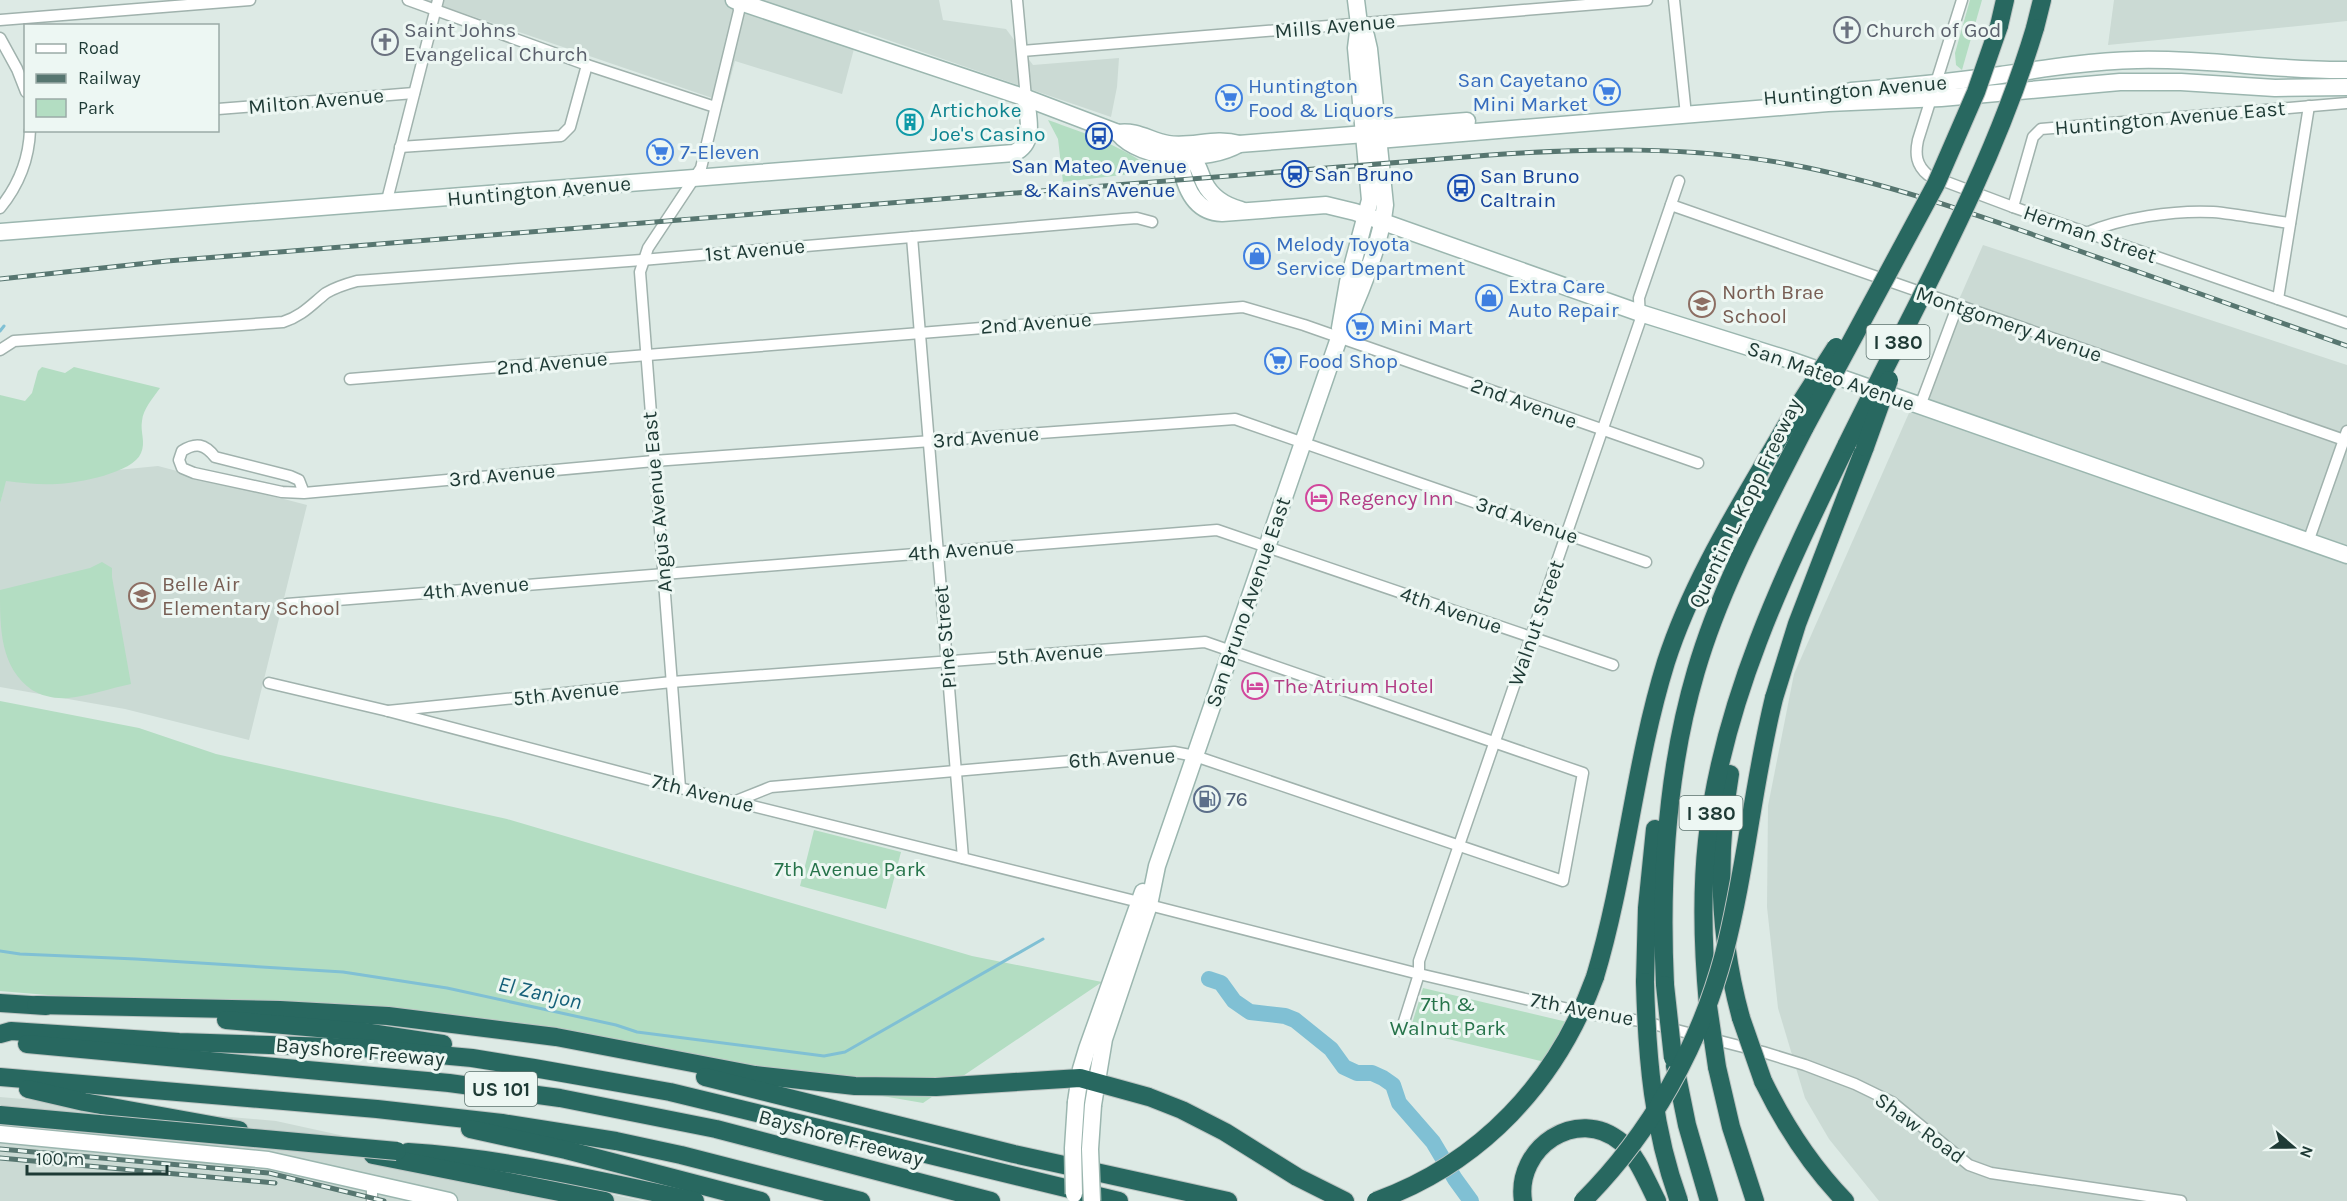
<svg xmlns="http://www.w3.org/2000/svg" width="2347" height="1201" viewBox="0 0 2347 1201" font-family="Karla,sans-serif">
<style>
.built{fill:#cbdad4}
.green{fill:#b3ddc2}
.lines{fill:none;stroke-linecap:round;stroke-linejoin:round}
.stream{stroke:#80c0d4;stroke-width:3}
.river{stroke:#80c0d4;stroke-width:16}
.street-casing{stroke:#a0b2ad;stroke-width:13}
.secondary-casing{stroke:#9bb6af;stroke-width:19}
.highway-casing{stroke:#bcc4c2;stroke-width:20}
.street{stroke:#fff;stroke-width:10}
.secondary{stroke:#fff;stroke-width:16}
.highway{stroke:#286860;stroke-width:18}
.rail-casing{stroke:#577670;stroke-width:5}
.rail{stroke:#edf7f3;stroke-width:3;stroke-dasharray:9;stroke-linecap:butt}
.secondary-bridge-casing{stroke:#9bb6af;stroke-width:19;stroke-linecap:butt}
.highway-bridge-casing{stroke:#bcc4c2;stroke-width:20;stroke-linecap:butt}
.secondary-bridge{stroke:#fff;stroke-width:16}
.highway-bridge{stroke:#286860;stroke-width:18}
.labels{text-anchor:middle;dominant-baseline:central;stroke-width:6;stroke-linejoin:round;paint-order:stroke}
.shield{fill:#edf7f3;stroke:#5c736e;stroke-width:1.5}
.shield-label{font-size:20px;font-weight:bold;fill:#1e3a35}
.street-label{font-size:21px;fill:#1e3a35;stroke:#edf7f3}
.worship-label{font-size:21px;fill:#5b616d;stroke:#edf7f3;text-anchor:start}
.shop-label{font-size:21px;fill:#366cbe;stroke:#edf7f3;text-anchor:start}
.culture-label{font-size:21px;fill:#0d838f;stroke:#edf7f3;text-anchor:start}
.transit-label{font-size:21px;fill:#164399;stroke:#edf7f3;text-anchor:start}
.education-label{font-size:21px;fill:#785e54;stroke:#edf7f3;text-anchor:start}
.hotel-label{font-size:21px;fill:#b23c85;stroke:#edf7f3;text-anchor:start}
.service-label{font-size:21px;fill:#4e5e75;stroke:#edf7f3;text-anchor:start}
.park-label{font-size:21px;fill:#26734a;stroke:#edf7f3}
.water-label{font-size:22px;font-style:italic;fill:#156079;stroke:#edf7f3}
</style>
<rect width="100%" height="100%" fill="#ddeae5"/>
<!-- built -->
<g class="built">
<path d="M425 0H939L943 20 1006 29 1033 65 1119 58 1117 87 1111 117 859 30 842 94 735 61 724 102Z"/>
<path d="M2114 0H2347V21L2108 45Z"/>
<path d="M1983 245 2347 365V1201H1879L1829 1139 1805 1098 1778 1008 1767 907 1768 806 1794 674Z"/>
<path d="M158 466 307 505 249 740 125 709 0 687V504L5 481Z"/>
<path d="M0 1097 276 1121 642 1201H0Z"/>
</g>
<!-- green -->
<g class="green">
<path d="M1970 0H1982L1962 70 1956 65 1955 53Z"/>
<path d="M1048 120C1087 134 1121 145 1155 171L1063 182 1058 139Z"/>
<path d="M42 367 65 373 74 367 160 388C153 398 143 409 142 421 140 432 146 442 141 453 133 473 78 483 57 484 40 485 23 483 6 481L0 504V395L25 401 32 393 38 371Z"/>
<path d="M102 562 112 568V577L131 684C111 688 89 696 68 698 55 699 42 696 32 690 0 667 0 629 0 590L90 568Z"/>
<path d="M0 701 139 728 216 754 507 819 972 956 1102 982 923 1103 533 1036 0 991Z"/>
<path d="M814 830 901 852 886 909 800 886Z"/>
<path d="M1423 988 1580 1025 1553 1064 1410 1030Z"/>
</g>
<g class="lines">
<!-- stream -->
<g class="stream">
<path d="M0 331 4 326"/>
<path d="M0 951 20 954 136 959 343 972 447 988 616 1025 637 1032 824 1056 845 1052 1043 939"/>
</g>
<!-- river -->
<path class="river" d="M1209 979 1221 983 1234 1001 1250 1012 1285 1016 1295 1020 1331 1049 1344 1067 1357 1073H1372L1383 1078 1393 1085 1399 1103 1433 1142 1455 1179 1471 1201"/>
<defs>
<g id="street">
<path d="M408 0 587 65 715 107"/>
<path d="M1017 0 1026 98"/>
<path d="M1674 0 1686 115"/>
<path d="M1962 0 1918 140C1915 154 1916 165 1928 175L2013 207 2347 323"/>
<path d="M0 20 250 0"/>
<path d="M0 38 17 69 26 92"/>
<path d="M1022 51 1647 0"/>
<path d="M218 109 414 93"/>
<path d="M400 147 561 136 570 127 587 65"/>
<path d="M386 204 438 0"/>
<path d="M1671 205 2347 441"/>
<path d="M2013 207 2033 137 2041 129 2347 103"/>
<path d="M0 208C18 186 29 159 30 130"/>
<path d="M2086 233C2121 218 2174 210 2213 212 2238 214 2265 220 2290 223"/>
<path d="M912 237 963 858"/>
<path d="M2278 299 2309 106"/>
<path d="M0 350 14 341 283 322C302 316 311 305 326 293 336 287 346 284 357 281L642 260 1123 219 1137 218 1152 222"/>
<path d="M350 379 1243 307 1304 325 1698 463"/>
<path d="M1920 406 1957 307"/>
<path d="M304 493 299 480 290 476 215 457C205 444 196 442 182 451L179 460 182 468 194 473 282 492 304 493 654 461 1235 419 1646 562"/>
<path d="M2308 542 2347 431"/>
<path d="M287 604 1217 530 1613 665"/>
<path d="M269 683 388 711 680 788 1139 902"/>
<path d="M388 711 672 682 1205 642 1583 773 1563 881 1195 756 1174 752 771 787 736 801"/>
<path d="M680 788 640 272 648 248 701 168 739 11 738 0"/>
<path d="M1149 905 1419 974 1590 1014 1641 1021 1763 1052 1805 1065 1855 1084 1892 1102 1969 1165 1991 1173 2181 1201"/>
<path d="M1401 1031 1419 974V961L1640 321 1639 298 1679 181"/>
<path d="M372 1201V1185"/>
</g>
<g id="secondary">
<path d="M734 0 1026 98 1118 133C1137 130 1150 141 1168 144 1192 148 1214 137 1239 144L1365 134 1378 140 1828 103 1941 98 2120 82H2181L2275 88 2347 87"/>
<path d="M1851 91C1901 87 1951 82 2001 75 2047 68 2091 61 2137 60 2207 58 2277 71 2347 70"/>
<path d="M1368 132 1377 128 1467 121"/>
<path d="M1118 133C1142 162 1208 162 1239 144"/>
<path d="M1188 148 1190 159C1200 165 1199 172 1204 182 1211 197 1226 206 1241 210"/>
<path d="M1190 159 1181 165C1185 188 1195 212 1222 213L1326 205 1355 212 1640 313 1790 360 2347 555"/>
<path d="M0 232 1014 153C1036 143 1028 119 1026 98"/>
<path d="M1340 328 1348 282 1370 200 1356 48 1359 24 1356 0"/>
<path d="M1076 1102 1081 1069 1087 1049 1143 892"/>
<path d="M1093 1105 1104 1039 1149 905 1157 866 1339 338C1357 303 1381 244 1385 205L1369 49 1366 36 1359 24"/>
<path d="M0 1134 268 1160 449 1201"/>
</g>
<g id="highway">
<path d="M1999 26 2005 0"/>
<path d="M2035 28 2042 0"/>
<path d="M1774 698 1797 624 1865 447"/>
<path d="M1730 774C1716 856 1719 938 1741 1018"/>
<path d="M1595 977C1626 874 1634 765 1666 662 1694 575 1745 498 1790 419"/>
<path d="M1645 982 1647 908 1655 829"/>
<path d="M1665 985C1660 880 1666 773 1696 671 1721 585 1765 506 1805 427"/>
<path d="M0 1003 46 1006"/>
<path d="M36 1005 280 1010 388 1016 556 1037 755 1075 855 1086 936 1087 1080 1078 1149 1097 1182 1110 1225 1132 1297 1177 1345 1201"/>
<path d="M1708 1005C1703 950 1701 896 1707 841 1722 700 1786 570 1847 444"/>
<path d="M226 1020 364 1032 443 1044"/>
<path d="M0 1034 11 1031 179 1042 363 1048 472 1058 534 1068 670 1092 1119 1201"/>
<path d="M27 1044 449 1083 560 1098 716 1129 991 1201"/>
<path d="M1675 1066 1687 1125 1709 1201"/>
<path d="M1717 1067 1731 1127 1755 1201"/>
<path d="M0 1077 377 1109 502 1123 616 1141 681 1155 861 1201"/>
<path d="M705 1077 1014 1154 1228 1201"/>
<path d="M1763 1081C1785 1126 1810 1165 1845 1201"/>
<path d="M28 1089 84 1102 239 1130"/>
<path d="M470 1129 566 1150 761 1201"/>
<path d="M408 1152C505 1158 600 1181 695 1201"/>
<path d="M373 1155 605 1201"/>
<path d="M1523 1201C1515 1148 1577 1105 1621 1142 1638 1157 1647 1182 1657 1201"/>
</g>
</defs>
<!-- street casing -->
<use href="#street" class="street-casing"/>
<!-- secondary casing -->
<use href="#secondary" class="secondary-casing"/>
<!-- highway casing -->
<use href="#highway" class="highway-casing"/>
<!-- street -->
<use href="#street" class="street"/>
<!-- secondary -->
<use href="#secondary" class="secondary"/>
<!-- highway -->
<use href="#highway" class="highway"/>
<defs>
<g id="rail">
<path d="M0 279 167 261 1490 155C1589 148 1690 146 1788 164 1886 182 1980 216 2074 249 2165 281 2256 314 2347 346"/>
<path d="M0 1149 269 1173 384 1201"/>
<path d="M0 1158 275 1183"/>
</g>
</defs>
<!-- rail casing -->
<use href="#rail" class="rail-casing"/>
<!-- rail -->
<use href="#rail" class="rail"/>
<defs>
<g id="secondary-bridge">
<path d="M1074 1194 1073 1148 1076 1102"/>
<path d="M1092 1201 1090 1149 1093 1105"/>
</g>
<g id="highway-bridge">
<path d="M1790 419 1836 347"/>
<path d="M1805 427 1936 184 1976 92 1999 26"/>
<path d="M1847 444C1914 307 1991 175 2035 28"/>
<path d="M1865 447 1889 380"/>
<path d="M1645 982C1647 1058 1653 1130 1679 1201"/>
<path d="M1665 985 1673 1058"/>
<path d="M1708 1006 1717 1067"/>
<path d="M1741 1018 1763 1081"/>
<path d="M0 1115 397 1151"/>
<path d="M1376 1201C1481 1163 1557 1082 1595 977"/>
<path d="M1583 1201C1651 1133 1699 1047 1724 954 1746 870 1753 783 1774 698"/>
</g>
</defs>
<!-- secondary-bridge casing -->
<use href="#secondary-bridge" class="secondary-bridge-casing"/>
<!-- highway-bridge casing -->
<use href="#highway-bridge" class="highway-bridge-casing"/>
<!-- secondary-bridge -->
<use href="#secondary-bridge" class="secondary-bridge"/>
<!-- highway-bridge -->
<use href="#highway-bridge" class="highway-bridge"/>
</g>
<!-- icons -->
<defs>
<symbol id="church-ring" viewBox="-11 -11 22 22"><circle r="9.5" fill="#edf7f3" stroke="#6b7280" stroke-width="1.5"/><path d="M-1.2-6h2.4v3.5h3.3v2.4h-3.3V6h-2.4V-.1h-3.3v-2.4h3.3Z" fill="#6b7280"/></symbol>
<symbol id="supermarket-ring" viewBox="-11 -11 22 22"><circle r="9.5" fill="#edf7f3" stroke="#3f7fe0" stroke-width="1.5"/><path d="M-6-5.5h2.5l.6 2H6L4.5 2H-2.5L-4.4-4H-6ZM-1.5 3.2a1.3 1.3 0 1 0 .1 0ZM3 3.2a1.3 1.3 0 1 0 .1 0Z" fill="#3f7fe0"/></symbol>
<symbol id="building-ring" viewBox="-11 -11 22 22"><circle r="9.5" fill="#edf7f3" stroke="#0f9aa8" stroke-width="1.5"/><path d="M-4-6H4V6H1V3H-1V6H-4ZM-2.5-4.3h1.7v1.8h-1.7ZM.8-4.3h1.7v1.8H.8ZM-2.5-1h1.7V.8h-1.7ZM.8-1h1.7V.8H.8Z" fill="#0f9aa8"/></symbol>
<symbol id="bus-ring" viewBox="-11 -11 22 22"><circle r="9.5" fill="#edf7f3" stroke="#1a4fb4" stroke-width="1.5"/><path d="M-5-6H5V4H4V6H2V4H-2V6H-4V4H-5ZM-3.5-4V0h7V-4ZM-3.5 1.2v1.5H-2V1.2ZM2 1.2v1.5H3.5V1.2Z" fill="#1a4fb4"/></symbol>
<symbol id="station-ring" viewBox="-11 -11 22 22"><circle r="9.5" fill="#edf7f3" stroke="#1a4fb4" stroke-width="1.5"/><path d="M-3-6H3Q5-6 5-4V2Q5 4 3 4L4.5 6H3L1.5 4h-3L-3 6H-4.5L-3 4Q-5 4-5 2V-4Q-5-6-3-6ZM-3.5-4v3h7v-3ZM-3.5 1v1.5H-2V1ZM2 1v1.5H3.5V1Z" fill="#1a4fb4"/></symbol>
<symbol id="shop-ring" viewBox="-11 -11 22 22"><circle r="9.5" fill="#edf7f3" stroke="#3f7fe0" stroke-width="1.5"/><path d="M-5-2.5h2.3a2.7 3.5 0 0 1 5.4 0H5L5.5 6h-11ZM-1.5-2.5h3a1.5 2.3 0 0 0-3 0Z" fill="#3f7fe0"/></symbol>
<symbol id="school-ring" viewBox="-11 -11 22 22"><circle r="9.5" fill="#edf7f3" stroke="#8d6e63" stroke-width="1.5"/><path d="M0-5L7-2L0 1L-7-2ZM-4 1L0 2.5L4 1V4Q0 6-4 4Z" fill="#8d6e63"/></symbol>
<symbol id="hotel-ring" viewBox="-11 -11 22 22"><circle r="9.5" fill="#edf7f3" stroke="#d1479c" stroke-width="1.5"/><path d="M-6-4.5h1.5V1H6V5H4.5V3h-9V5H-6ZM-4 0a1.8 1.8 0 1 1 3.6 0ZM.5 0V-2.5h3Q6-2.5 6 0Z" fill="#d1479c"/></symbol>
<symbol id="fuel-ring" viewBox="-11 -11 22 22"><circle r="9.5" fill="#edf7f3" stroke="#5c6f8a" stroke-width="1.5"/><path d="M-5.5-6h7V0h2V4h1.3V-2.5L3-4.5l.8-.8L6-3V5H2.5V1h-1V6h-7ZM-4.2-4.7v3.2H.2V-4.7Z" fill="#5c6f8a"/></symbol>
</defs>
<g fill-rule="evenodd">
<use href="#church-ring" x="1832" y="15" width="30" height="30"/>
<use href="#church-ring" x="370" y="27" width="30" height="30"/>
<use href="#supermarket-ring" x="1592" y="77" width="30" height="30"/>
<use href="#supermarket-ring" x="1214" y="83" width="30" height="30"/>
<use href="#building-ring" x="895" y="107" width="30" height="30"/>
<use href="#bus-ring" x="1084" y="121" width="30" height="30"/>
<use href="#supermarket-ring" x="645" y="137" width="30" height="30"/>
<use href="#station-ring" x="1280" y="159" width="30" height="30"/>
<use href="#bus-ring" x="1446" y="173" width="30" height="30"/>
<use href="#shop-ring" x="1242" y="241" width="30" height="30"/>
<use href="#shop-ring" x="1474" y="283" width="30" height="30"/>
<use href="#school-ring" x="1687" y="289" width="30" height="30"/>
<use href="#supermarket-ring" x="1345" y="312" width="30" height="30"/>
<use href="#supermarket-ring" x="1263" y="346" width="30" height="30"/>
<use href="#hotel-ring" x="1304" y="483" width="30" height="30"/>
<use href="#school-ring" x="127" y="581" width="30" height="30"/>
<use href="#hotel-ring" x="1240" y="671" width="30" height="30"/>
<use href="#fuel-ring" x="1192" y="784" width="30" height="30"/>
</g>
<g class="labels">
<!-- shield labels -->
<g class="shield">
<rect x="1866.5" y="325" width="63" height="34" rx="4.5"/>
<rect x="1679.5" y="796" width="63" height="34" rx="4.5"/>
<rect x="465" y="1072" width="72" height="34" rx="4.5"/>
</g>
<g class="shield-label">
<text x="1898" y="342">I 380</text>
<text x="1711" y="813">I 380</text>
<text x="501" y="1089">US 101</text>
</g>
<!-- street labels -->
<g class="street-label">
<text transform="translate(1335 26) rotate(-5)">Mills Avenue</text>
<text transform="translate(1855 90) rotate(-5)">Huntington Avenue</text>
<text transform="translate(316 101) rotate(-5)">Milton Avenue</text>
<text transform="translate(2170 118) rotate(-5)">Huntington Avenue East</text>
<text transform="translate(539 191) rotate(-5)">Huntington Avenue</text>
<text transform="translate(2090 234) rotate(19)">Herman Street</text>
<text transform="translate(755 250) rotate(-5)">1st Avenue</text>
<text transform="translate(1036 323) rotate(-4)">2nd Avenue</text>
<text transform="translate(2009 324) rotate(19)">Montgomery Avenue</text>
<text transform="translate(552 363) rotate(-5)">2nd Avenue</text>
<text transform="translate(1831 376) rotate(19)">San Mateo Avenue</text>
<text transform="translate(1524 403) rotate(20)">2nd Avenue</text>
<text transform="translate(986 437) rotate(-4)">3rd Avenue</text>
<text transform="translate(502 475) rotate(-5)">3rd Avenue</text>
<text transform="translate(657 502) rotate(-95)">Angus Avenue East</text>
<text transform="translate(1745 503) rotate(-64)">Quentin L. Kopp Freeway</text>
<text transform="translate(1527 520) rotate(19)">3rd Avenue</text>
<text transform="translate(961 550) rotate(-4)">4th Avenue</text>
<text transform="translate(476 588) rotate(-5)">4th Avenue</text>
<text transform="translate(1248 602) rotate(-71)">San Bruno Avenue East</text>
<text transform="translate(1451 610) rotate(19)">4th Avenue</text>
<text transform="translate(1536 623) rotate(-71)">Walnut Street</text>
<text transform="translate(945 637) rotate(-95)">Pine Street</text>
<text transform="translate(1050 654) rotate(-4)">5th Avenue</text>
<text transform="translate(566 693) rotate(-6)">5th Avenue</text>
<text transform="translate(1122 758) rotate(-3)">6th Avenue</text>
<text transform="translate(703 793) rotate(14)">7th Avenue</text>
<text transform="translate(1582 1009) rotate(11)">7th Avenue</text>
<text transform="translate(360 1052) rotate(5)">Bayshore Freeway</text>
<text transform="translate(1920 1128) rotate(36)">Shaw Road</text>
<text transform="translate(841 1138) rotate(15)">Bayshore Freeway</text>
</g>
<!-- worship labels -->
<g class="worship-label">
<text x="404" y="30">Saint Johns<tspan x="404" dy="24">Evangelical Church</tspan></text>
<text x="1866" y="30">Church of God</text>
</g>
<!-- shop labels -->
<g class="shop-label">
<text x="1588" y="80" text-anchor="end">San Cayetano<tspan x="1588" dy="24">Mini Market</tspan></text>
<text x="1248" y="86">Huntington<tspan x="1248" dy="24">Food &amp; Liquors</tspan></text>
<text x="680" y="152">7-Eleven</text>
<text x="1276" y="244">Melody Toyota<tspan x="1276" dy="24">Service Department</tspan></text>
<text x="1508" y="286">Extra Care<tspan x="1508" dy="24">Auto Repair</tspan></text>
<text x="1380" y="327">Mini Mart</text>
<text x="1298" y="361">Food Shop</text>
</g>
<!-- culture labels -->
<g class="culture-label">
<text x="930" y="110">Artichoke<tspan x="930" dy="24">Joe's Casino</tspan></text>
</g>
<!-- transit labels -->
<g class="transit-label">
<text x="1099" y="166" text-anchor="middle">San Mateo Avenue<tspan x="1099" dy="24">&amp; Kains Avenue</tspan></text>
<text x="1314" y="174">San Bruno</text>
<text x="1480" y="176">San Bruno<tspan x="1480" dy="24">Caltrain</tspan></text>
</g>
<!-- education labels -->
<g class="education-label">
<text x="1722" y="292">North Brae<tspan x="1722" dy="24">School</tspan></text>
<text x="162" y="584">Belle Air<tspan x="162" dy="24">Elementary School</tspan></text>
</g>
<!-- hotel labels -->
<g class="hotel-label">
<text x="1338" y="498">Regency Inn</text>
<text x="1274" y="686">The Atrium Hotel</text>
</g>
<!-- service labels -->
<g class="service-label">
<text x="1226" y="799">76</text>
</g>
<!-- park labels -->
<g class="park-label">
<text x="850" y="869">7th Avenue Park</text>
<text x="1448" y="1004">7th &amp;<tspan x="1448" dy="24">Walnut Park</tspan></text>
</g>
<!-- water labels -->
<g class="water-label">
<text transform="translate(540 993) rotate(13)">El Zanjon</text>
</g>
</g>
<!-- legend -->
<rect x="24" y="24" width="195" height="108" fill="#edf7f3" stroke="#9aaba7" stroke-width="1.5"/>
<rect x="36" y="44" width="30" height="9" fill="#ffffff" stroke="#9aaba7" stroke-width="1.5"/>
<text x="78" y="54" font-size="18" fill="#1e3a35">Road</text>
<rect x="36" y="74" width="30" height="9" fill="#577670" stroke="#9aaba7" stroke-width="1.5"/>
<text x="78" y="84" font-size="18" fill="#1e3a35">Railway</text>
<rect x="36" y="99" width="30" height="18" fill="#b3ddc2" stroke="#9aaba7" stroke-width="1.5"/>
<text x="78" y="114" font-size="18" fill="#1e3a35">Park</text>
<!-- north arrow -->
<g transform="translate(2293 1147) rotate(110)" stroke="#edf7f3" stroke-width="4.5" paint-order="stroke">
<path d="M0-4.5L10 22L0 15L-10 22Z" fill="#1e3a35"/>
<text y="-9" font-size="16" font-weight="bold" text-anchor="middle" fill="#1e3a35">N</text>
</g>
<!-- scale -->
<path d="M27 1165v9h140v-9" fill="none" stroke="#1e3a35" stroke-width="3"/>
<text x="36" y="1165" font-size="18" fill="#1e3a35" stroke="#edf7f3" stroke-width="4.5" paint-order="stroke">100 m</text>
</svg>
